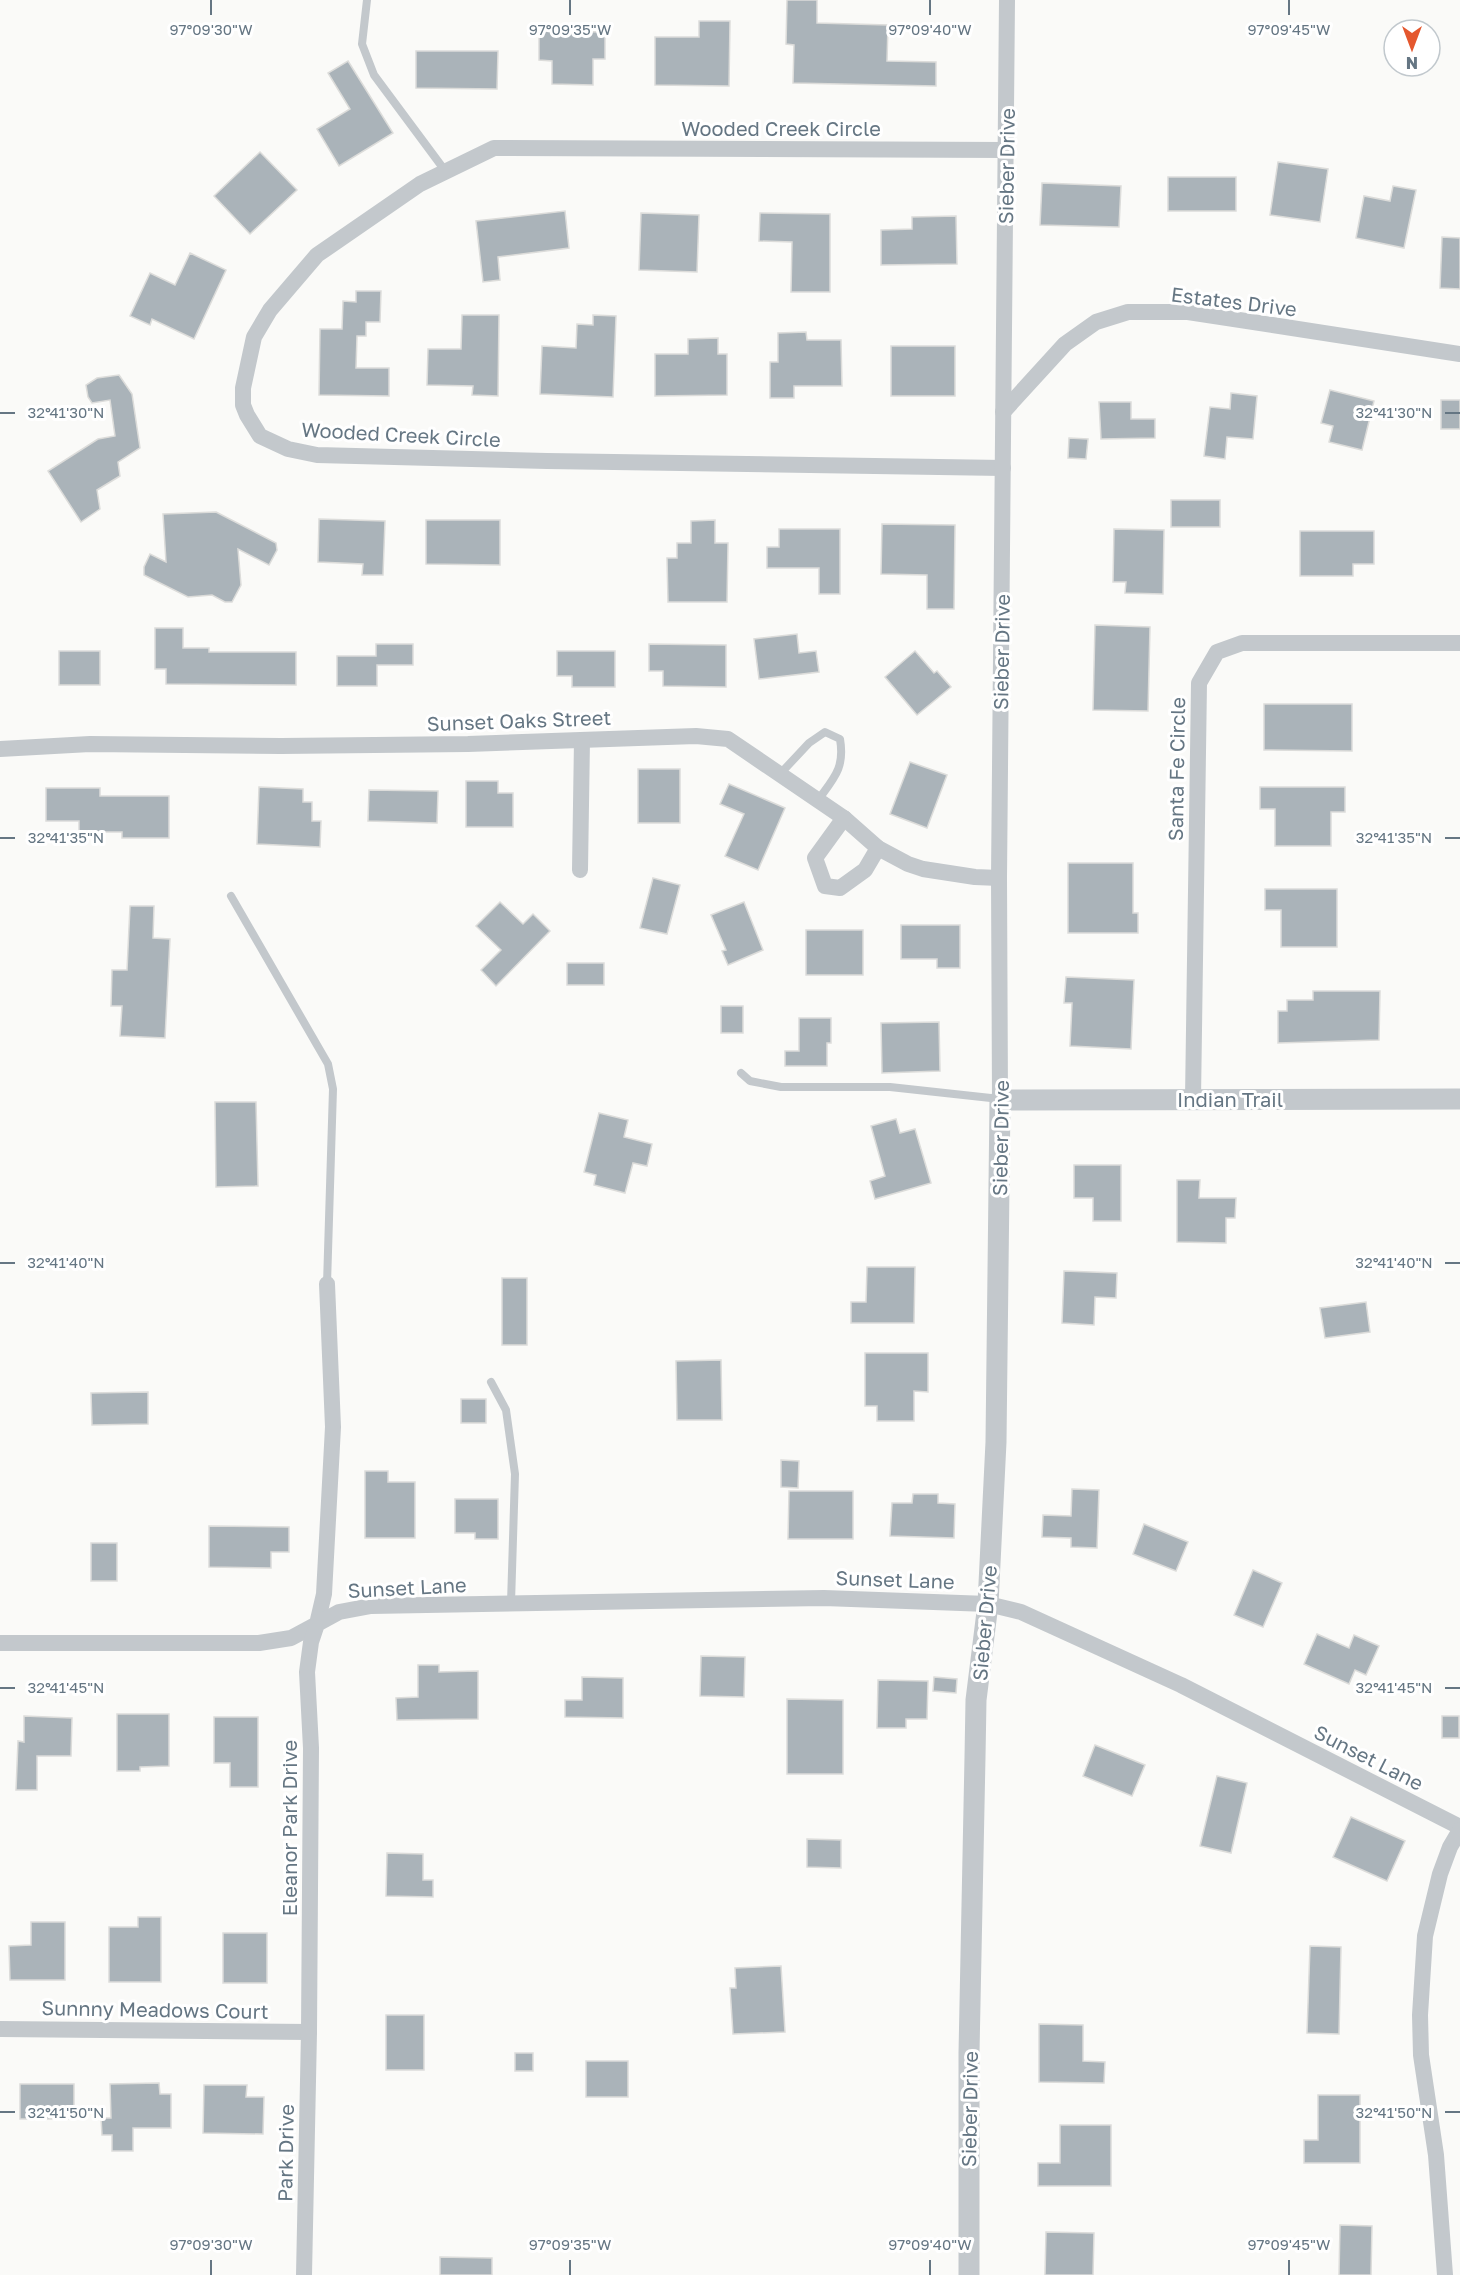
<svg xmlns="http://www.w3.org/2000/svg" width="1460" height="2275" viewBox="0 0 1460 2275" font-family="'Golos Text',sans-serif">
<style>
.building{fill:#aab3b9;stroke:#dcdcda;stroke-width:1.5}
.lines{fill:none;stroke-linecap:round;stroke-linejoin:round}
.service{stroke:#c3c8cc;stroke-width:8}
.minor{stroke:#c3c8cc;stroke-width:16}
.tertiary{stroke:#c3c8cc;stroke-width:21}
.ticks{fill:none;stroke:#657683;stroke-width:2}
.labels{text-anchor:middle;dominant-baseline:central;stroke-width:6;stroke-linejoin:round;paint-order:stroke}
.street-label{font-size:20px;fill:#657683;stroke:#fff}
.ticks-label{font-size:15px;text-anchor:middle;fill:#657683;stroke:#fff;stroke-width:6;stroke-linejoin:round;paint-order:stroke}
</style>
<rect width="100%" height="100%" fill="#fafaf8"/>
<!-- building -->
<g class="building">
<path d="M787 0H817V23L888 25 887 61 936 62V86L793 83 794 45 786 44Z"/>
<path d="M699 21H730L729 86 655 85V37H699Z"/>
<path d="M539 31 605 32V59H593V85L552 84V61L539 60Z"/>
<path d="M416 51H498L497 89 416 88Z"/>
<path d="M348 61 393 133 339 166 317 129 350 109 328 73Z"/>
<path d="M260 152 297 190 250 234 214 196Z"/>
<path d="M1278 162 1328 169 1320 222 1270 215Z"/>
<rect x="1168" y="177" width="68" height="34"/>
<path d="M1042 183 1121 186 1119 227 1040 225Z"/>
<path d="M1393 186 1416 190 1404 248 1356 238 1364 196 1390 201Z"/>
<path d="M565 211 569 248 498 257 500 280 483 282 476 221Z"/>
<path d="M641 213 699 215 697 272 639 270Z"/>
<path d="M760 213 830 214V292H791L792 242 759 241Z"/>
<path d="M956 216 957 264 881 265V230L912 229V217Z"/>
<path d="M1442 237 1460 238V289L1440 288Z"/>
<path d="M190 253 226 270 194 339 152 319 150 325 130 316 150 273 175 285Z"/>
<path d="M356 291H381L380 322H366V336H357L356 368H389V396L319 395 320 329H342L343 301 356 302Z"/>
<path d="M462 315H499L498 396 472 395 473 386 427 385 428 349H461Z"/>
<path d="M593 315 616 316 613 397 540 394 542 346 576 348 577 324 593 325Z"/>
<path d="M806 332 807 340H841L842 386H794V398H770V362H778V333Z"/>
<path d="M718 338V354H727V395L655 396V354H688V339Z"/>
<rect x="891" y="346" width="64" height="50"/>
<path d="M119 375 132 394 140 448 118 462 120 476 97 490 100 509 81 522 48 471 98 439 115 436 110 400 92 403 88 397 86 385 97 378Z"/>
<path d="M1330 390 1374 401 1362 450 1329 442 1333 426 1321 423Z"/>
<path d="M1231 393 1257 396 1253 439 1227 437 1225 459 1204 456 1210 407 1230 409Z"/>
<rect x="1441" y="400" width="19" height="29"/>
<path d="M1099 402H1131V419H1155V438L1101 439Z"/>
<path d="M1069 438 1088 439 1086 459 1068 458Z"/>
<rect x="1171" y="500" width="49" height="27"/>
<path d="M216 512 276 543 277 550 269 565 238 549 241 585 232 602H225L212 595 188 597 144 575V567L150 554 166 562 163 514Z"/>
<path d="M319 519 385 521 383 575H362L363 564 318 562Z"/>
<path d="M426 520H500V565L426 564Z"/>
<path d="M715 520V543H728L727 602H668L667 558H677V543H691V521Z"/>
<path d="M882 524 955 525 954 609H927V575L881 574Z"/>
<path d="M779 529H840V594H819V568H767V547H779Z"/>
<path d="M1114 529 1164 530 1163 594 1125 593 1126 582H1113Z"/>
<path d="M1300 531H1374V564H1353V576H1300Z"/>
<path d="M1095 625 1150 627 1148 711 1093 710Z"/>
<path d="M155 628H183V648H209V652H296V685L166 684V669H155Z"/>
<path d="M797 634 799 653 816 651 819 672 759 679 754 639Z"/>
<path d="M376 644H413V665H377V686H337V656H376Z"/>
<path d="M649 644 726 645V687L663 686V671H649Z"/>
<rect x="59" y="651" width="41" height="34"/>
<path d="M557 651H615V687H572V676H557Z"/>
<path d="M915 651 934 673 937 671 951 687 917 715 885 677Z"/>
<path d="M1264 704H1352V751L1264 750Z"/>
<path d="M910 762 947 775 927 828 890 814Z"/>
<rect x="638" y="769" width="42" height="54"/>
<path d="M466 781H498V793H513V827H466Z"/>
<path d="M729 784 785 808 758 870 725 856 744 814 720 804Z"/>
<path d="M259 787 303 789V802H312V821H321L320 847 257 844Z"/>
<path d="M1260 787H1345V812H1331V846H1275V809H1260Z"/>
<path d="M46 788H100V796H169V838H122V832H79V821H46Z"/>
<path d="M369 790 438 791 437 823 368 821Z"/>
<path d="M1068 863H1133V913H1138V933H1068Z"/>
<path d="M653 878 680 885 667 934 640 928Z"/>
<path d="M1265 889H1337V947H1281V910H1265Z"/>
<path d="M500 902 523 924 533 914 550 931 496 986 481 970 501 950 476 926Z"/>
<path d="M744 902 763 950 728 965 722 951 726 950 711 915Z"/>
<path d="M130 906H154L153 938 170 939 165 1038 120 1036 122 1006H111L112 970H127Z"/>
<path d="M901 925H960V968H937V959H901Z"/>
<rect x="806" y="930" width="57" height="45"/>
<rect x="567" y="963" width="37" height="22"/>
<path d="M1066 977 1134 980 1131 1049 1070 1046 1072 1003H1064Z"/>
<path d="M1313 991H1380L1379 1040 1278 1043V1011H1287V1000H1313Z"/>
<rect x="721" y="1006" width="22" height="27"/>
<path d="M799 1018H831V1043H827V1066H785V1051H799Z"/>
<path d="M939 1022 940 1071 882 1073 881 1023Z"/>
<path d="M215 1102H256L258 1186 216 1187Z"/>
<path d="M599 1113 628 1120 624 1137 652 1144 647 1166 633 1163 625 1193 594 1185 596 1175 584 1172Z"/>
<path d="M896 1119 900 1133 915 1129 931 1183 875 1199 870 1181 885 1176 871 1126Z"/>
<path d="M1074 1165H1121V1221H1093V1198H1074Z"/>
<path d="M1177 1180H1200L1199 1198H1236L1235 1218H1226V1243L1177 1242Z"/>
<path d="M867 1267H915L914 1323H851V1302H866Z"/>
<path d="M1064 1271 1117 1273 1116 1298 1095 1297 1094 1325 1062 1323Z"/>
<rect x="502" y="1278" width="25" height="67"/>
<path d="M1366 1302 1370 1332 1325 1338 1320 1308Z"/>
<path d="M865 1353H928V1392L914 1391V1421H877V1406H865Z"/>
<path d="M721 1360 722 1420H677L676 1361Z"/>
<path d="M148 1392V1424L92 1425 91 1393Z"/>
<rect x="461" y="1399" width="25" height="24"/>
<path d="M781 1460 799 1461 798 1488 781 1487Z"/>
<path d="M365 1471H388V1482H415V1538H365Z"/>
<path d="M1072 1489 1099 1490 1097 1548 1071 1547V1538L1042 1537 1043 1515 1071 1516Z"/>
<path d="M789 1491H853V1539H788Z"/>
<path d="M913 1494H938V1503L955 1504 954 1538 890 1536 892 1503H912Z"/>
<path d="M455 1499H498V1539H475V1533H455Z"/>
<path d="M1144 1524 1188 1542 1176 1571 1133 1554Z"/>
<path d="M209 1526 289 1527V1552H271V1568L209 1567Z"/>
<rect x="91" y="1543" width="26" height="38"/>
<path d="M1253 1570 1282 1583 1263 1627 1234 1615Z"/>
<path d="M1317 1634 1349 1648 1354 1635 1379 1646 1366 1675 1355 1670 1349 1684 1304 1664Z"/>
<path d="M701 1656 745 1657 744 1697 700 1696Z"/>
<path d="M418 1665H439V1672L478 1671V1719L397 1720 396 1698 418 1697Z"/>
<path d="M582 1677 623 1678V1718L565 1717V1700H582Z"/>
<path d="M934 1677 957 1679 956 1693 933 1691Z"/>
<path d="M878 1680 928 1681 927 1719H906V1728H877Z"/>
<path d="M787 1699 843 1700V1774H787Z"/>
<path d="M117 1714H169V1766L140 1767V1771H117Z"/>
<path d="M24 1716 72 1718 71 1756H37V1790H16L18 1741 24 1742Z"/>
<rect x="1442" y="1716" width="17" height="22"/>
<path d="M214 1717H258V1787H230V1763H214Z"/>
<path d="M1095 1745 1145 1765 1132 1796 1083 1776Z"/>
<path d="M1217 1776 1247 1783 1231 1853 1200 1846Z"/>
<path d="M1351 1817 1405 1841 1387 1881 1333 1857Z"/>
<path d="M807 1839 841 1840V1868L807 1867Z"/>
<path d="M387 1853 423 1854V1880H433V1897L386 1896Z"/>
<path d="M138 1917H161V1982H109V1927H138Z"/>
<path d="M31 1922H65V1980H10L9 1946 31 1945Z"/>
<rect x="223" y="1933" width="44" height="50"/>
<path d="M1310 1946 1341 1947 1339 2034 1307 2033Z"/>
<path d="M781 1966 785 2032 733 2034 730 1988H736L735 1968Z"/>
<rect x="386" y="2015" width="38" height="55"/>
<path d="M1039 2024 1083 2025V2061L1105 2062 1104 2083 1039 2082Z"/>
<rect x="515" y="2053" width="18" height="18"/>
<rect x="586" y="2061" width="42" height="36"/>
<path d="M159 2083 160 2094H171V2128H133V2151H112V2135H102L101 2118H111L110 2084Z"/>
<rect x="20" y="2084" width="54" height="35"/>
<path d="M204 2085H247L246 2097H264L263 2134 203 2133Z"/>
<path d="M1318 2095H1360V2163H1304V2140H1318Z"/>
<path d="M1060 2125H1111V2186H1038V2163H1060Z"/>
<path d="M1340 2225 1372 2226 1371 2275H1339Z"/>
<path d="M1046 2232 1094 2233 1093 2275H1045Z"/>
<path d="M440 2257 492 2258V2275H440Z"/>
</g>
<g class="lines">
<!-- service -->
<g class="service">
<path d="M367 0 362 44 374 75 446 172"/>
<path d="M780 774 809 743 825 732 840 739C845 768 834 778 818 800"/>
<path d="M231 896 328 1064 333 1089 327 1284"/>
<path d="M741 1073 750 1081 781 1087H890L1000 1099"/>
<path d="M491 1382 506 1410 515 1474 511 1603"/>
</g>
<!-- minor -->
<g class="minor">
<path d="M1003 412 1065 344 1096 322 1128 312H1188L1460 354"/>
<path d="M1003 468 547 461 317 455 288 449 260 436 247 415 243 405V388L254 337 270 310 317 255 420 184 494 148 1006 150"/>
<path d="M0 749 90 744 281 746 468 744 696 736 728 739 844 818 878 848 908 864 923 869 975 877 999 878"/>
<path d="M844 818 815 858 825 886 840 888 865 870 878 848"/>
<path d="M580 870 582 740"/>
<path d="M1193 1099 1199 683 1217 652 1242 643H1460"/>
<path d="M1000 1100 999 878 1007 0"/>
<path d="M0 1643H259L291 1638 317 1624 324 1594 333 1427 327 1284"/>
<path d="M0 2029 309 2032"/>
<path d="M304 2275 309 2032 311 1748 307 1672 311 1642 317 1624 339 1612 371 1606 824 1598 988 1604 1021 1612 1181 1685 1460 1827"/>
<path d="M1445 2275 1436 2155 1421 2055 1420 2015 1425 1936 1440 1874 1450 1847 1460 1830"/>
</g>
<!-- tertiary -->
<path class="tertiary" d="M969 2275V2053L975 1757 976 1700 988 1604 996 1442 1000 1100 1460 1099"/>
</g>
<!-- ticks -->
<path class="ticks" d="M211 0V15M570 0V15M930 0V15M1289 0V15M0 413H15M1445 413H1460M0 838H15M1445 838H1460M0 1263H15M1445 1263H1460M0 1688H15M1445 1688H1460M0 2112H15M1445 2112H1460M211 2260V2275M570 2260V2275M930 2260V2275M1289 2260V2275"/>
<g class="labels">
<!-- street labels -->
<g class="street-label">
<text x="781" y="128">Wooded Creek Circle</text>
<text transform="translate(1006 166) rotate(-89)">Sieber Drive</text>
<text transform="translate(1234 301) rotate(7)">Estates Drive</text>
<text transform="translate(401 434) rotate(3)">Wooded Creek Circle</text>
<text transform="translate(1001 652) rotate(-89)">Sieber Drive</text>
<text transform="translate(519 720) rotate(-2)">Sunset Oaks Street</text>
<text transform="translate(1176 769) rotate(-89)">Santa Fe Circle</text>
<text x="1230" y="1099">Indian Trail</text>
<text transform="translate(1000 1138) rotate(-89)">Sieber Drive</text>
<text transform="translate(895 1579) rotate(2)">Sunset Lane</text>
<text transform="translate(407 1587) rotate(-3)">Sunset Lane</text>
<text transform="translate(984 1623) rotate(-85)">Sieber Drive</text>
<text transform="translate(1369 1757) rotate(27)">Sunset Lane</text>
<text transform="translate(289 1828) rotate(-90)">Eleanor Park Drive</text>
<text transform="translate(155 2009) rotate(1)">Sunnny Meadows Court</text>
<text transform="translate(969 2109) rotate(-89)">Sieber Drive</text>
<text transform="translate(285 2153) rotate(-89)">Park Drive</text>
</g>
</g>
<g class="ticks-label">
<text x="211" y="35">97°09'30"W</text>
<text x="570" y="35">97°09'35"W</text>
<text x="930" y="35">97°09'40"W</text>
<text x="1289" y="35">97°09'45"W</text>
<text x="1394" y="418">32°41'30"N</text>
<text x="66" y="418">32°41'30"N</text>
<text x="1394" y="843">32°41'35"N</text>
<text x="66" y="843">32°41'35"N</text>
<text x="1394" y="1268">32°41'40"N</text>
<text x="66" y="1268">32°41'40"N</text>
<text x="1394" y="1693">32°41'45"N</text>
<text x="66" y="1693">32°41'45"N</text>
<text x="1394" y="2118">32°41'50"N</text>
<text x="66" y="2118">32°41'50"N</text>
<text x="211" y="2250">97°09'30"W</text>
<text x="570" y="2250">97°09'35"W</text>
<text x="930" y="2250">97°09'40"W</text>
<text x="1289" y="2250">97°09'45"W</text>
</g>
<!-- north arrow -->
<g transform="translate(1412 48) rotate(180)"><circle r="28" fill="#ffffff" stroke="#c1c8cd" stroke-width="1.5"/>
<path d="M0-4.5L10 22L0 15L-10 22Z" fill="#e4572e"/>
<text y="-9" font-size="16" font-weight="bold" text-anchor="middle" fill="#657683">N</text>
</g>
</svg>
